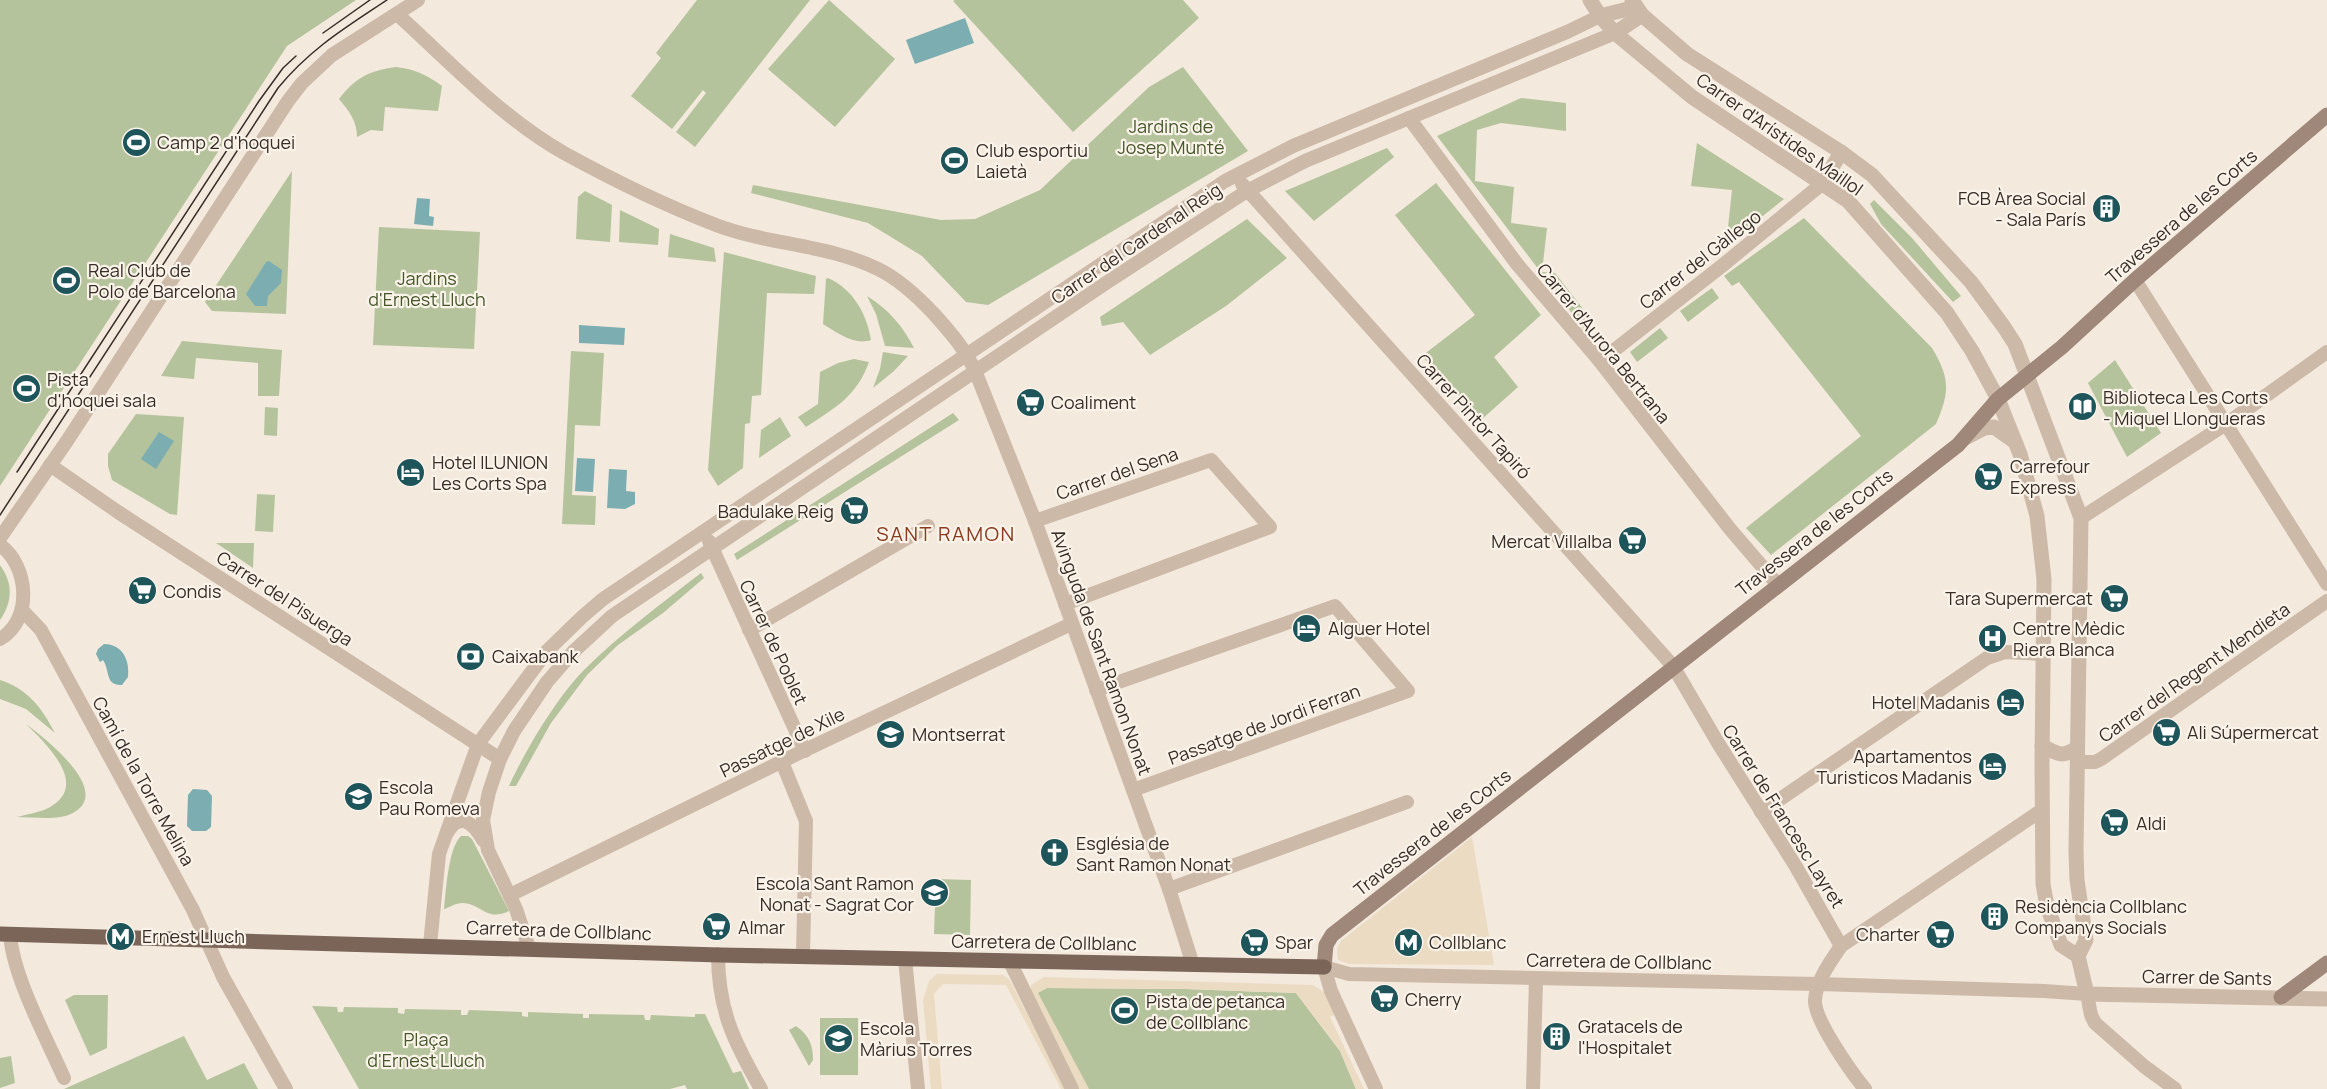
<svg xmlns="http://www.w3.org/2000/svg" width="2327" height="1089" viewBox="0 0 2327 1089" font-family="Manrope,sans-serif">
<style>
.green{fill:#b5c39c}
.plaza{fill:#ebdbc3}
.water{fill:#7badb1}
.lines{fill:none;stroke-linecap:round;stroke-linejoin:round}
.minor{stroke:#ccb9a8;stroke-width:14}
.tertiary{stroke:#ccb9a8;stroke-width:15}
.secondary{stroke:#9f8879;stroke-width:15}
.primary{stroke:#7b6559;stroke-width:15}
.tram{stroke:#382e28;stroke-width:1.5}
.labels{text-anchor:middle;dominant-baseline:central;stroke-width:4.5;stroke-linejoin:round;paint-order:stroke}
.park-label{font-size:18px;fill:#46572b;stroke:#faf3e9}
.street-label{font-size:18px;fill:#382e28;stroke:#faf3e9}
.poi-label{font-size:18px;fill:#382e28;stroke:#faf3e9;text-anchor:start}
.neighbourhood-label{font-size:20px;letter-spacing:1.5px;fill:#8a3b1f;stroke:#faf3e9}
</style>
<rect width="100%" height="100%" fill="#f3e9dd"/>
<!-- green -->
<g class="green">
<path d="M0 0H356L287 46 0 486Z"/>
<path d="M697 0H810L695 147 676 132 706 93 703 90 672 129 631 96 661 58 656 53Z"/>
<path d="M829 0 895 59 835 127 768 69Z"/>
<path d="M955 0H1183L1199 18 1073 132 953 1Z"/>
<path d="M396 67C415 69 427 75 442 86L438 111 385 107 383 131 371 130 357 137C357 121 349 111 339 99 356 77 369 71 396 67Z"/>
<path d="M1183 67 1248 151 988 305 966 302 922 256 868 223 751 193 753 185 941 220 975 219 1040 190 1149 87Z"/>
<path d="M1521 98 1566 103V131L1501 123 1477 130 1475 181 1514 187 1511 223 1547 228 1542 272 1555 273 1594 323 1587 333 1437 136Z"/>
<path d="M1697 143 1784 199 1739 235 1728 227 1732 190 1691 186Z"/>
<path d="M1387 148 1394 157 1314 221 1285 191Z"/>
<path d="M292 171 286 314 212 311 205 302Z"/>
<path d="M1436 183 1541 315 1494 357 1518 387 1481 420 1422 356 1475 315 1395 215Z"/>
<path d="M585 191 612 205 610 242 576 239 578 197Z"/>
<path d="M1874 200 1912 238 1961 296 1953 302 1881 224 1870 204Z"/>
<path d="M620 210 659 229 658 245 619 242Z"/>
<path d="M1804 218 1932 348C1950 378 1950 392 1936 424L1771 555 1746 528 1861 436 1739 282 1732 286 1724 276Z"/>
<path d="M1247 219 1287 258 1226 306 1150 355 1123 322 1102 326 1100 317Z"/>
<path d="M379 227 480 232 474 349 373 345Z"/>
<path d="M670 234 714 248 716 262 668 257Z"/>
<path d="M724 252 816 276 814 294 767 293 761 395 752 396 750 423 745 424 743 468 718 486 708 470Z"/>
<path d="M828 278C853 289 867 314 871 340 855 346 836 332 823 324L826 279Z"/>
<path d="M1712 288 1719 298 1688 322 1680 311Z"/>
<path d="M867 296C888 309 903 326 914 348L885 346 876 314Z"/>
<path d="M1660 328 1668 338 1637 362 1630 352Z"/>
<path d="M182 341 282 350 279 396H258V363L196 358 194 379 161 376Z"/>
<path d="M571 351 604 353 600 426 575 425 572 495 596 496 595 525 562 524Z"/>
<path d="M883 352 908 356 894 371 873 388 880 369Z"/>
<path d="M854 359 869 362C857 396 835 408 806 427L798 417 818 404 820 372 838 363Z"/>
<path d="M2115 360 2161 433 2127 457 2088 383Z"/>
<path d="M265 407 278 408 277 436 264 435Z"/>
<path d="M953 413 959 420 737 560 734 554Z"/>
<path d="M136 414 184 417 177 515 170 514 112 480 108 466V454Z"/>
<path d="M780 417 791 436 759 458 761 430Z"/>
<path d="M257 494 275 495 273 532 255 531Z"/>
<path d="M216 543H254L253 568Z"/>
<path d="M0 565C13 583 13 601 0 620Z"/>
<path d="M701 573 704 578 663 613 618 645 587 675 551 723 516 786H509C525 751 557 697 584 670 620 634 661 604 701 573Z"/>
<path d="M0 680C28 689 42 708 55 733L26 709 0 699Z"/>
<path d="M26 724C43 737 114 791 73 813 59 821 33 817 17 817 28 814 44 812 53 805 88 782 44 742 26 724Z"/>
<path d="M461 836H468L472 839 509 911C486 922 482 904 463 903 455 903 451 907 444 909 446 892 448 848 461 836Z"/>
<path d="M936 879 971 880 970 935 934 934Z"/>
<path d="M1047 988 1186 989 1296 993 1340 1051 1356 1089H1085L1035 994Z"/>
<path d="M74 995H108L107 1048 90 1056 65 1000Z"/>
<path d="M312 1006 337 1007 338 1012H343L344 1007 398 1008V1013L404 1014 405 1009 461 1010V1015H467L469 1010 522 1012V1016L528 1017V1012L583 1014V1018H589V1014L644 1015 645 1020H650L651 1015 695 1017V1014H705L733 1073 741 1071 749 1089H687L685 1085 670 1089H359Z"/>
<rect x="820" y="1018" width="38" height="57"/>
<path d="M796 1026C809 1035 813 1045 813 1060L809 1066 789 1030Z"/>
<path d="M184 1036 207 1080 244 1063 258 1089H64Z"/>
<path d="M11 1056 15 1083 0 1088V1058Z"/>
</g>
<!-- plaza -->
<g class="plaza">
<path d="M1472 837 1494 965 1349 964 1338 960 1337 949 1341 941Z"/>
<path d="M937 974 1003 975 1009 979 1066 1089H1061L1006 985 943 984 934 994 942 1089H931L923 1000 929 981Z"/>
<path d="M1044 977 1313 985 1326 993 1336 1014 1330 1017 1364 1089H1356L1340 1051 1296 993 1186 989 1047 988 1038 993 1089 1089H1079L1030 994 1031 985Z"/>
</g>
<!-- water -->
<g class="water">
<path d="M965 18 974 43 915 64 906 40Z"/>
<path d="M417 198 430 199 429 216 434 217 433 226 414 224Z"/>
<path d="M269 261 282 270 281 283 268 296 267 306H255L246 294 266 262Z"/>
<path d="M579 325 625 328 624 345 579 343Z"/>
<path d="M159 432 174 441 156 469 141 459Z"/>
<path d="M577 458 595 459 593 492 575 491Z"/>
<path d="M609 469 627 470 626 491 635 492V504L625 509 607 508Z"/>
<path d="M104 644C123 644 130 661 128 677L122 685C105 686 110 670 103 660L100 662 96 654 98 649Z"/>
<path d="M193 789 207 790 212 796 211 827 206 831H192L187 826 188 795Z"/>
</g>
<g class="lines">
<!-- minor -->
<g class="minor">
<path d="M397 14C451 63 501 117 564 153 613 180 664 205 716 225 768 245 827 244 878 269 899 279 918 297 934 314 951 333 966 350 976 373L1035 521 1169 889 1193 965"/>
<path d="M1409 118 1517 264 1598 359 1730 529 1778 585"/>
<path d="M1242 184 1673 666 1718 743 1795 865 1841 946"/>
<path d="M2135 280 2327 584"/>
<path d="M1598 359 1617 348 1723 265 1823 183"/>
<path d="M50 465 118 512 500 759"/>
<path d="M2081 518 2226 424 2327 352"/>
<path d="M1035 521 1211 460 1270 527 1065 604"/>
<path d="M0 538 67 441 288 101 302 83 332 55 418 0"/>
<path d="M709 541 805 751"/>
<path d="M0 545C29 566 33 620 0 639"/>
<path d="M22 610 41 630 193 910 223 977 286 1089"/>
<path d="M749 630 928 526"/>
<path d="M1096 690 1335 606 1408 691 1133 790"/>
<path d="M782 762 806 821 803 956"/>
<path d="M2078 762H2095L2101 759 2327 601"/>
<path d="M1761 812 1987 658 2005 652 2043 654"/>
<path d="M447 833C460 810 474 824 483 840"/>
<path d="M1169 889 1407 802"/>
<path d="M510 895 799 753 1071 624"/>
<path d="M10 934C13 977 46 1037 64 1078"/>
<path d="M430 945 439 854 478 744 547 651 582 617 603 599 1225 181 1293 146 1567 32 1600 16"/>
<path d="M529 948 516 909 488 850 483 820 489 792 500 759 514 731 547 682 573 652 612 616 1106 283 1247 191 1305 161 1615 33"/>
<path d="M718 954C718 1010 734 1042 761 1089"/>
<path d="M905 959 918 1089"/>
<path d="M1010 962 1072 1089"/>
<path d="M1376 1089 1331 991 1324 967 1349 974 1819 984 2044 991 2087 994 2091 1015 2095 1023 2145 1067 2175 1089"/>
<path d="M1533 1089 1536 979"/>
<path d="M1865 1089C1852 1073 1814 1020 1815 1000 1816 981 1831 961 1841 946L2042 810"/>
</g>
<!-- tertiary -->
<g class="tertiary">
<path d="M1590 0 1600 16 1615 33 1692 97 1848 201 1947 313 1972 351 1998 399 2020 454 2037 516 2044 579 2042 763 2043 884 2047 906 2061 945 2078 956 2087 994 2327 999"/>
<path d="M1632 0 1642 15 1687 54 1841 152 1872 175 1971 282 2004 327 2015 344 2081 518 2076 851 2077 880 2086 940 2078 956"/>
<path d="M1600 16 1636 7"/>
<path d="M1615 33 1642 15"/>
<path d="M1823 183 1841 152"/>
<path d="M1967 437 1984 428 1994 427 2015 442"/>
<path d="M2042 746C2059 754 2061 758 2077 748"/>
</g>
<!-- secondary -->
<g class="secondary">
<path d="M1324 967 1326 945 1332 935 1958 445 1998 399 2062 347 2135 280 2327 115"/>
<path d="M2281 997 2327 963"/>
</g>
<!-- primary -->
<path class="primary" d="M0 934 720 955 1324 967"/>
<!-- tram -->
<g class="tram">
<path d="M323 33 370 0"/>
<path d="M17 472 259 101 283 68 296 56"/>
<path d="M0 515 278 88C310 49 345 28 387 0"/>
</g>
</g>
<!-- icons -->
<defs>
<symbol id="stadium-disc" viewBox="-11 -11 22 22"><circle r="9.5" fill="#1d555b" stroke="#faf3e9"/><path d="M0-5a6.5 5 0 1 0 0 10a6.5 5 0 1 0 0-10ZM-3.5-1.8h7v3.6h-7Z" fill="#fff"/></symbol>
<symbol id="building-disc" viewBox="-11 -11 22 22"><circle r="9.5" fill="#1d555b" stroke="#faf3e9"/><path d="M-4-6H4V6H1V3H-1V6H-4ZM-2.5-4.3h1.7v1.8h-1.7ZM.8-4.3h1.7v1.8H.8ZM-2.5-1h1.7V.8h-1.7ZM.8-1h1.7V.8H.8Z" fill="#fff"/></symbol>
<symbol id="supermarket-disc" viewBox="-11 -11 22 22"><circle r="9.5" fill="#1d555b" stroke="#faf3e9"/><path d="M-6-5.5h2.5l.6 2H6L4.5 2H-2.5L-4.4-4H-6ZM-1.5 3.2a1.3 1.3 0 1 0 .1 0ZM3 3.2a1.3 1.3 0 1 0 .1 0Z" fill="#fff"/></symbol>
<symbol id="library-disc" viewBox="-11 -11 22 22"><circle r="9.5" fill="#1d555b" stroke="#faf3e9"/><path d="M-6-4Q-3-5.5-.7-3.5V5Q-3 3-6 4ZM6-4Q3-5.5 .7-3.5V5Q3 3 6 4Z" fill="#fff"/></symbol>
<symbol id="hotel-disc" viewBox="-11 -11 22 22"><circle r="9.5" fill="#1d555b" stroke="#faf3e9"/><path d="M-6-4.5h1.5V1H6V5H4.5V3h-9V5H-6ZM-4 0a1.8 1.8 0 1 1 3.6 0ZM.5 0V-2.5h3Q6-2.5 6 0Z" fill="#fff"/></symbol>
<symbol id="hospital-disc" viewBox="-11 -11 22 22"><circle r="9.5" fill="#1d555b" stroke="#faf3e9"/><path d="M-5-5h3v3.5h4V-5h3V5h-3V1.5h-4V5h-3Z" fill="#fff"/></symbol>
<symbol id="bank-disc" viewBox="-11 -11 22 22"><circle r="9.5" fill="#1d555b" stroke="#faf3e9"/><path d="M-6-4H6V4H-6ZM0-2.3a2.3 2.3 0 1 0 0 4.6a2.3 2.3 0 1 0 0-4.6Z" fill="#fff"/></symbol>
<symbol id="school-disc" viewBox="-11 -11 22 22"><circle r="9.5" fill="#1d555b" stroke="#faf3e9"/><path d="M0-5L7-2L0 1L-7-2ZM-4 1L0 2.5L4 1V4Q0 6-4 4Z" fill="#fff"/></symbol>
<symbol id="church-disc" viewBox="-11 -11 22 22"><circle r="9.5" fill="#1d555b" stroke="#faf3e9"/><path d="M-1.2-6h2.4v3.5h3.3v2.4h-3.3V6h-2.4V-.1h-3.3v-2.4h3.3Z" fill="#fff"/></symbol>
<symbol id="metro-disc" viewBox="-11 -11 22 22"><circle r="9.5" fill="#1d555b" stroke="#faf3e9"/><path d="M-5.5 5V-5H-3L0 0L3-5H5.5V5H3V-.5L0 4L-3-.5V5Z" fill="#fff"/></symbol>
</defs>
<g fill-rule="evenodd">
<use href="#stadium-disc" x="120" y="126" width="33" height="33"/>
<use href="#stadium-disc" x="938" y="144" width="33" height="33"/>
<use href="#building-disc" x="2090" y="192" width="33" height="33"/>
<use href="#stadium-disc" x="50" y="264" width="33" height="33"/>
<use href="#stadium-disc" x="10" y="372" width="33" height="33"/>
<use href="#supermarket-disc" x="1014" y="386" width="33" height="33"/>
<use href="#library-disc" x="2066" y="390" width="33" height="33"/>
<use href="#hotel-disc" x="394" y="456" width="33" height="33"/>
<use href="#supermarket-disc" x="1972" y="460" width="33" height="33"/>
<use href="#supermarket-disc" x="838" y="494" width="33" height="33"/>
<use href="#supermarket-disc" x="1616" y="524" width="33" height="33"/>
<use href="#supermarket-disc" x="126" y="574" width="33" height="33"/>
<use href="#supermarket-disc" x="2098" y="582" width="33" height="33"/>
<use href="#hotel-disc" x="1290" y="612" width="33" height="33"/>
<use href="#hospital-disc" x="1976" y="622" width="33" height="33"/>
<use href="#bank-disc" x="454" y="640" width="33" height="33"/>
<use href="#hotel-disc" x="1994" y="686" width="33" height="33"/>
<use href="#supermarket-disc" x="2150" y="716" width="33" height="33"/>
<use href="#school-disc" x="874" y="718" width="33" height="33"/>
<use href="#hotel-disc" x="1976" y="750" width="33" height="33"/>
<use href="#school-disc" x="342" y="780" width="33" height="33"/>
<use href="#supermarket-disc" x="2098" y="806" width="33" height="33"/>
<use href="#church-disc" x="1038" y="836" width="33" height="33"/>
<use href="#school-disc" x="918" y="876" width="33" height="33"/>
<use href="#building-disc" x="1978" y="900" width="33" height="33"/>
<use href="#supermarket-disc" x="700" y="910" width="33" height="33"/>
<use href="#supermarket-disc" x="1924" y="918" width="33" height="33"/>
<use href="#metro-disc" x="104" y="920" width="33" height="33"/>
<use href="#supermarket-disc" x="1238" y="926" width="33" height="33"/>
<use href="#metro-disc" x="1392" y="926" width="33" height="33"/>
<use href="#supermarket-disc" x="1368" y="982" width="33" height="33"/>
<use href="#stadium-disc" x="1108" y="994" width="33" height="33"/>
<use href="#building-disc" x="1540" y="1020" width="33" height="33"/>
<use href="#school-disc" x="822" y="1022" width="33" height="33"/>
</g>
<g class="labels">
<!-- park labels -->
<g class="park-label">
<text x="1171" y="126">Jardins de<tspan x="1171" dy="21">Josep Munté</tspan></text>
<text x="427" y="278">Jardins<tspan x="427" dy="21">d'Ernest Lluch</tspan></text>
<text x="426" y="1039">Plaça<tspan x="426" dy="21">d'Ernest Lluch</tspan></text>
</g>
<!-- street labels -->
<g class="street-label">
<text transform="translate(1780 134) rotate(35)">Carrer d'Arístides Maillol</text>
<text transform="translate(2181 216) rotate(-41)">Travessera de les Corts</text>
<text transform="translate(1136 243) rotate(-34)">Carrer del Cardenal Reig</text>
<text transform="translate(1700 259) rotate(-38)">Carrer del Gàllego</text>
<text transform="translate(1604 343) rotate(51)">Carrer d'Aurora Bertrana</text>
<text transform="translate(1474 416) rotate(48)">Carrer Pintor Tapiró</text>
<text transform="translate(1117 473) rotate(-19)">Carrer del Sena</text>
<text transform="translate(1814 532) rotate(-38)">Travessera de les Corts</text>
<text transform="translate(285 598) rotate(33)">Carrer del Pisuerga</text>
<text transform="translate(774 642) rotate(65)">Carrer de Poblet</text>
<text transform="translate(1102 652) rotate(70)">Avinguda de Sant Ramon Nonat</text>
<text transform="translate(2194 672) rotate(-35)">Carrer del Regent Mendieta</text>
<text transform="translate(1264 724) rotate(-20)">Passatge de Jordi Ferran</text>
<text transform="translate(782 742) rotate(-26)">Passatge de Xile</text>
<text transform="translate(144 781) rotate(61)">Camí de la Torre Melina</text>
<text transform="translate(1784 816) rotate(58)">Carrer de Francesc Layret</text>
<text transform="translate(1432 832) rotate(-38)">Travessera de les Corts</text>
<text transform="translate(559 930) rotate(2)">Carretera de Collblanc</text>
<text transform="translate(1044 942) rotate(1)">Carretera de Collblanc</text>
<text transform="translate(1619 961) rotate(1)">Carretera de Collblanc</text>
<text transform="translate(2207 977) rotate(1)">Carrer de Sants</text>
</g>
<!-- poi labels -->
<g class="poi-label">
<text x="157" y="142">Camp 2 d'hoquei</text>
<text x="976" y="150">Club esportiu<tspan x="976" dy="21">Laietà</tspan></text>
<text x="2086" y="198" text-anchor="end">FCB Àrea Social<tspan x="2086" dy="21">- Sala París</tspan></text>
<text x="88" y="270">Real Club de<tspan x="88" dy="21">Polo de Barcelona</tspan></text>
<text x="47" y="379">Pista<tspan x="47" dy="21">d'hoquei sala</tspan></text>
<text x="2103" y="397">Biblioteca Les Corts<tspan x="2103" dy="21">- Miquel Llongueras</tspan></text>
<text x="1051" y="402">Coaliment</text>
<text x="432" y="462">Hotel ILUNION<tspan x="432" dy="21">Les Corts Spa</tspan></text>
<text x="2010" y="466">Carrefour<tspan x="2010" dy="21">Express</tspan></text>
<text x="834" y="511" text-anchor="end">Badulake Reig</text>
<text x="1612" y="541" text-anchor="end">Mercat Villalba</text>
<text x="163" y="591">Condis</text>
<text x="2093" y="598" text-anchor="end">Tara Supermercat</text>
<text x="1328" y="628">Alguer Hotel</text>
<text x="2013" y="628">Centre Mèdic<tspan x="2013" dy="21">Riera Blanca</tspan></text>
<text x="492" y="656">Caixabank</text>
<text x="1990" y="702" text-anchor="end">Hotel Madanis</text>
<text x="2187" y="732">Ali Súpermercat</text>
<text x="912" y="734">Montserrat</text>
<text x="1972" y="756" text-anchor="end">Apartamentos<tspan x="1972" dy="21">Turisticos Madanis</tspan></text>
<text x="379" y="787">Escola<tspan x="379" dy="21">Pau Romeva</tspan></text>
<text x="2136" y="823">Aldi</text>
<text x="1076" y="843">Església de<tspan x="1076" dy="21">Sant Ramon Nonat</tspan></text>
<text x="914" y="883" text-anchor="end">Escola Sant Ramon<tspan x="914" dy="21">Nonat - Sagrat Cor</tspan></text>
<text x="2015" y="906">Residència Collblanc<tspan x="2015" dy="21">Companys Socials</tspan></text>
<text x="738" y="927">Almar</text>
<text x="1920" y="934" text-anchor="end">Charter</text>
<text x="142" y="936">Ernest Lluch</text>
<text x="1275" y="942">Spar</text>
<text x="1429" y="942">Collblanc</text>
<text x="1405" y="999">Cherry</text>
<text x="1146" y="1001">Pista de petanca<tspan x="1146" dy="21">de Collblanc</tspan></text>
<text x="1578" y="1026">Gratacels de<tspan x="1578" dy="21">l'Hospitalet</tspan></text>
<text x="860" y="1028">Escola<tspan x="860" dy="21">Màrius Torres</tspan></text>
</g>
<!-- neighbourhood labels -->
<g class="neighbourhood-label">
<text x="946" y="533">SANT RAMON</text>
</g>
</g>
</svg>
